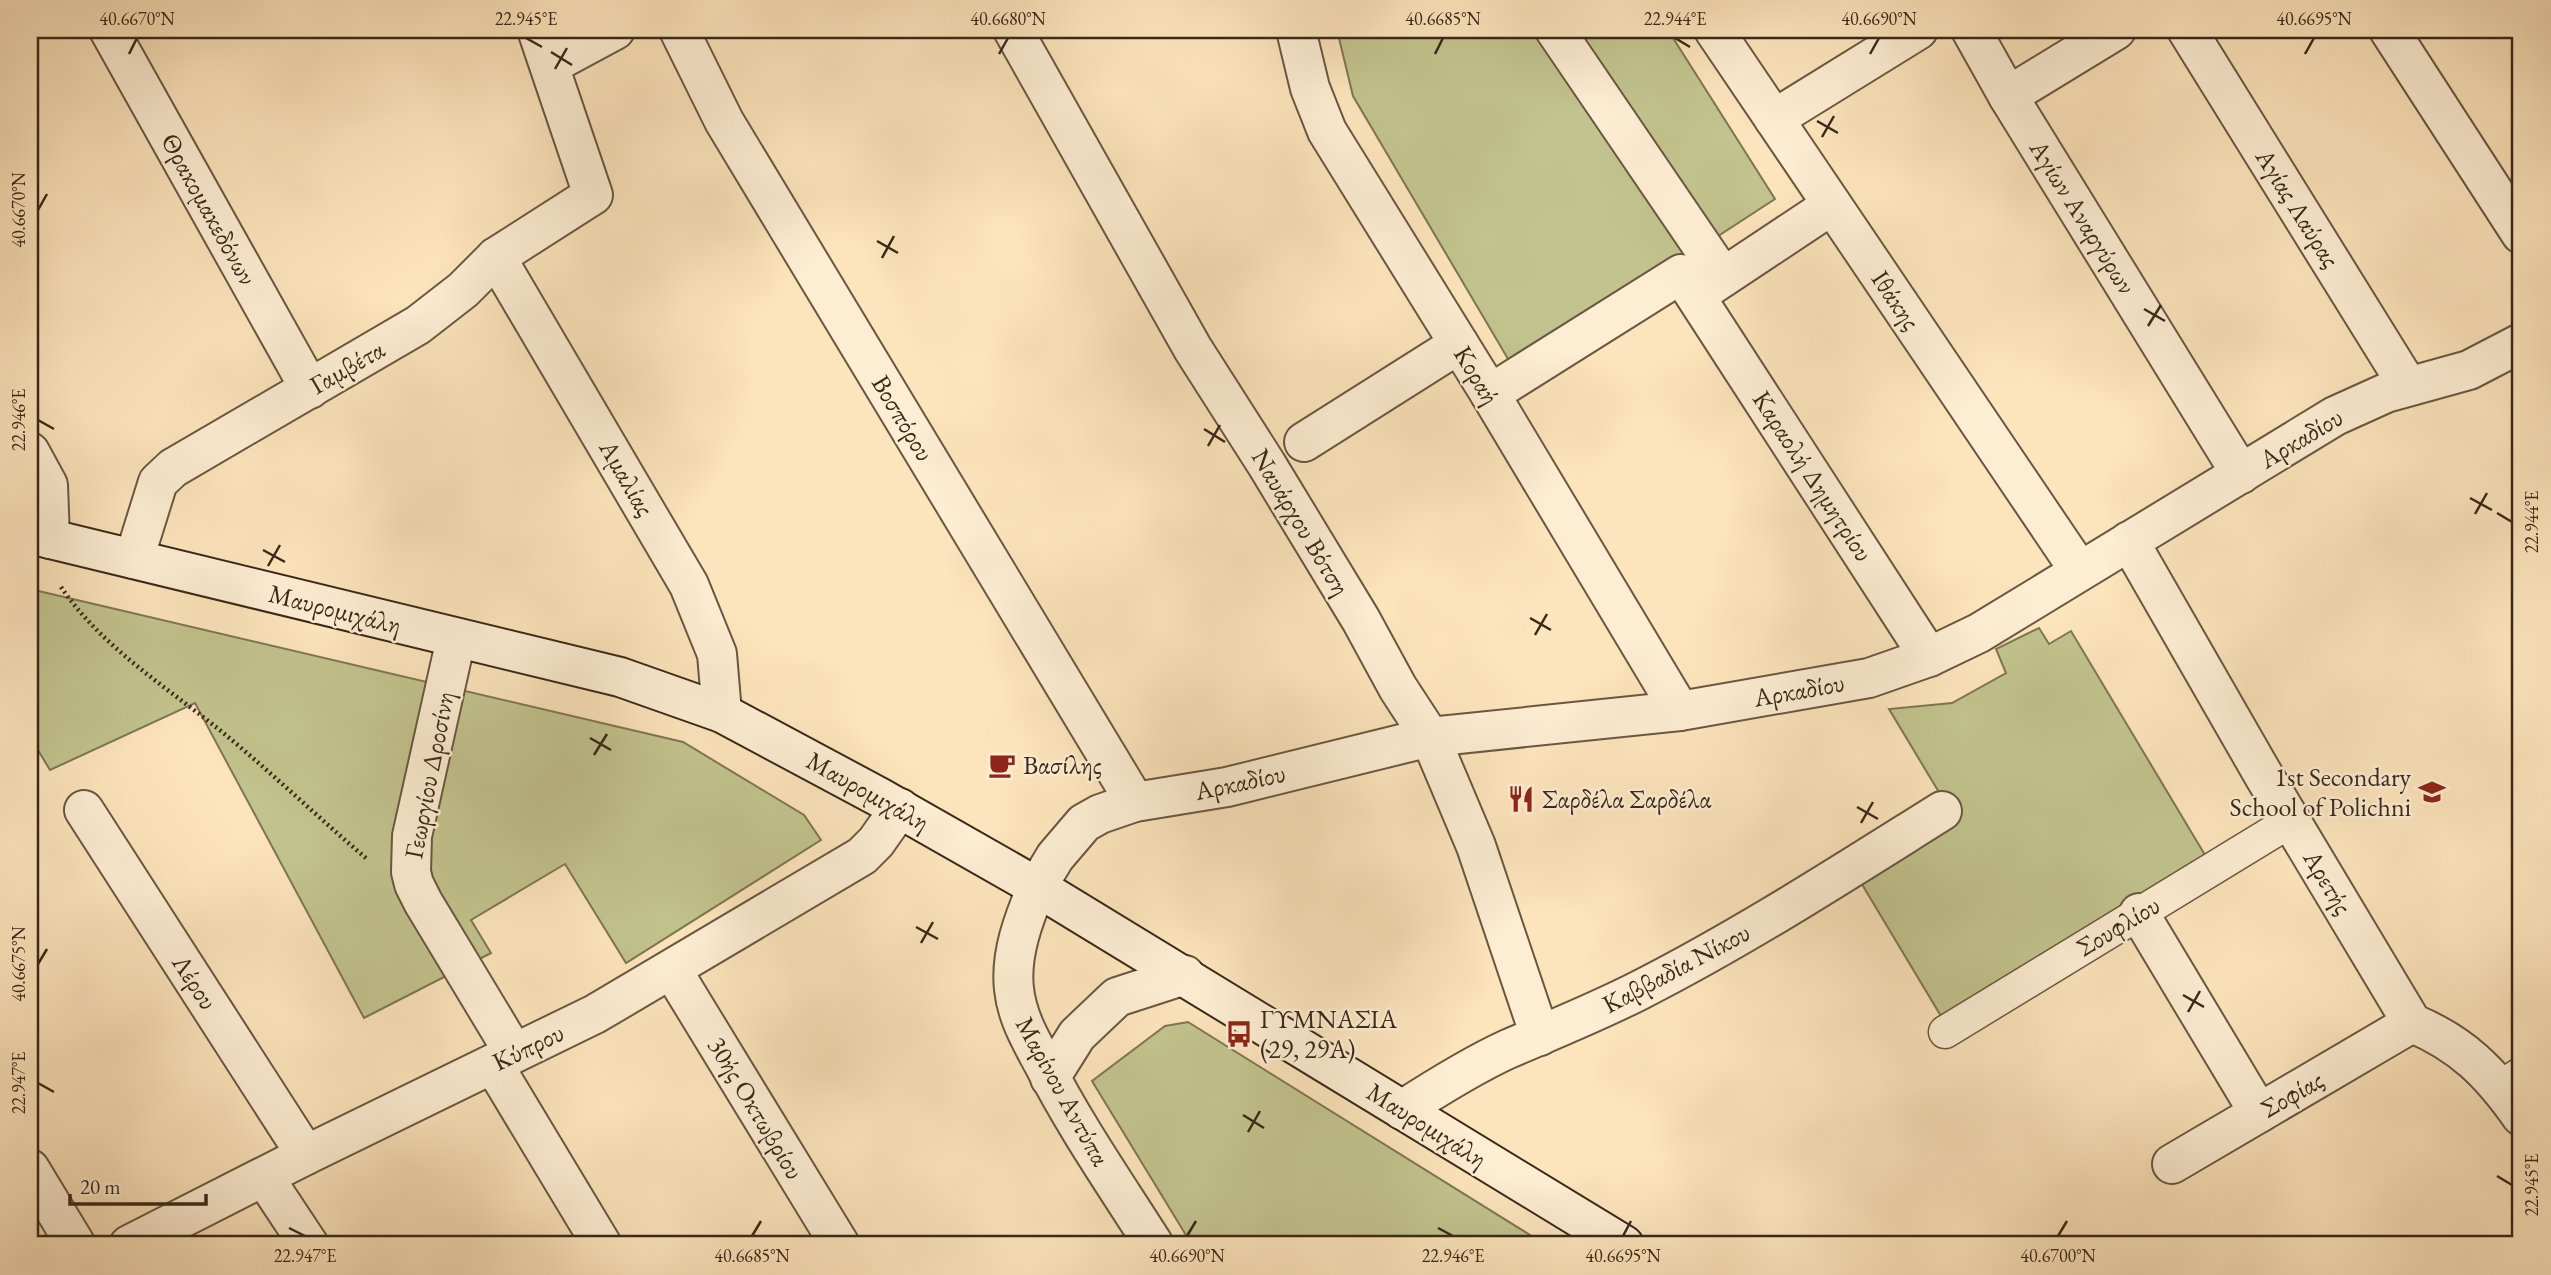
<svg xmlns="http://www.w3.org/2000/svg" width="2551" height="1275" viewBox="0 0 2551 1275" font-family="'EB Garamond',serif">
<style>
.green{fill:#c2c38e;stroke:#7e7653;stroke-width:2}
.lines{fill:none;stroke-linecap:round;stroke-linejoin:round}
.service-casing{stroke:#6a5741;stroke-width:24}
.pedestrian-casing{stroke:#6a5741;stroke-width:35}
.minor-casing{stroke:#6a5741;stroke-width:42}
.tertiary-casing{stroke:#6a5741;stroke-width:42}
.secondary-casing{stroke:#392818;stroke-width:42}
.path{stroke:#392818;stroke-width:4.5;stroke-dasharray:2 3.5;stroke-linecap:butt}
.service{stroke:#fdedd3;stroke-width:21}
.pedestrian{stroke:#fdedd3;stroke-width:32}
.minor{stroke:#fdedd3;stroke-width:38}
.tertiary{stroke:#fdedd3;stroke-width:38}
.secondary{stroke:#fdedd3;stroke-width:38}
.ticks{fill:none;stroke:#392818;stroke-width:2.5}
.labels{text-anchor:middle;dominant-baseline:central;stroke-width:5;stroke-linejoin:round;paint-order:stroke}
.street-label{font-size:26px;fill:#392818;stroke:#fdedd3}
.poi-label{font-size:26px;fill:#392818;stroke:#fdedd3;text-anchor:start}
.neatline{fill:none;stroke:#392818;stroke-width:2.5}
.ticks-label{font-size:18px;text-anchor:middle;fill:#392818}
</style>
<rect width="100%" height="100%" fill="#fce4bc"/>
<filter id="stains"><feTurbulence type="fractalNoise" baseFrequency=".00286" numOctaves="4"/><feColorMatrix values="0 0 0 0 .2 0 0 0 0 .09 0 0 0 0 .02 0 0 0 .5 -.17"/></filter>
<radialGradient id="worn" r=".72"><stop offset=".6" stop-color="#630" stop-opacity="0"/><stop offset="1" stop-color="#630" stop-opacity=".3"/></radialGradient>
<!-- green -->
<g class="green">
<path d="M1337 30H1668L1775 199 1514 369 1353 96Z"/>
<path d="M30 589 683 742 804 815 821 840 626 963 565 864 471 920 491 953 364 1018 195 703 50 770 30 737Z"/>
<path d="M2039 628 2049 644 2071 631 2205 855 1941 1016 1860 881 1955 819 1889 709 1952 703 2006 673 1996 649Z"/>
<path d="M1188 1022 1546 1245H1192L1092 1081 1165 1026Z"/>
</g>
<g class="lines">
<defs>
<path id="service" d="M2496 1083 2521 1067"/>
<path id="pedestrian" d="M1945 1032 2291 821"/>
<g id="minor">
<path d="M109 30 310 389"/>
<path d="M679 30 724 121 1135 802"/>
<path d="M1013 30 1193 349 1267 465 1361 620 1398 688 1430 737 1476 846 1540 1036"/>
<path d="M1296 30 1310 88 1327 131 1490 394 1680 711"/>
<path d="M1555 30 1723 277"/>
<path d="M1714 30 2079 570"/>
<path d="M1971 30 2008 96 2241 474"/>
<path d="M2187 30 2408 386"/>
<path d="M2389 30 2521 234"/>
<path d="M550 65 615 30"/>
<path d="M2008 96 2116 30"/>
<path d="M1774 119 1918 30"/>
<path d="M496 257 689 585 717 654 722 713"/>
<path d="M1701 292 1832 205"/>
<path d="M1490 394 1681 274 1929 657"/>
<path d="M1304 442 1459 344"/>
<path d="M30 452 48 485 50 539"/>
<path d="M2129 541 2264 776 2412 1023C2462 1044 2490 1072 2521 1116"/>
<path d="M134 559 158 482 173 468 418 325 463 290 496 257 593 195 537 30"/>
<path d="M456 639 412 836 411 872 414 884 423 902 514 1053"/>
<path d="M84 810 306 1155"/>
<path d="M1037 887 1055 857 1084 823 1100 814 1135 802 1227 787 1430 737 1680 711 1869 678 1929 657 1979 633 2335 416 2386 393 2469 370 2521 343"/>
<path d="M2139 913 2259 1113"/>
<path d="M672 970 840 1245"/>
<path d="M493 1064 602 1245"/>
<path d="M1402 1110C1436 1088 1471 1066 1508 1049 1552 1030 1597 1012 1640 990 1744 937 1843 873 1942 811"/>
<path d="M2172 1164 2412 1023"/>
<path d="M30 1169 76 1245"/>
<path d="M264 1177 309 1245"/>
<path d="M129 1245 306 1155 595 1014 862 856 876 842 900 808"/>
</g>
<g id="tertiary">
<path d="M1037 887C1024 918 1010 954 1014 989 1017 1017 1030 1039 1043 1063 1075 1126 1116 1185 1154 1245"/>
<path d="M1050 1078 1077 1035 1117 997 1185 975"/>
</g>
<path id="secondary" d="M30 534 620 677 722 713 879 797 1037 887 1624 1245"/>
</defs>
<!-- service casing -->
<use href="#service" class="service-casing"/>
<!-- pedestrian casing -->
<use href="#pedestrian" class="pedestrian-casing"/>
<!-- minor casing -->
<use href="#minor" class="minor-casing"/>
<!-- tertiary casing -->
<use href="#tertiary" class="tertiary-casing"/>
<!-- secondary casing -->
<use href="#secondary" class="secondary-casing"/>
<!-- path -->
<path class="path" d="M61 587C103 649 170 689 227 736 275 776 320 819 367 859"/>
<!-- service -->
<use href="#service" class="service"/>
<!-- pedestrian -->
<use href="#pedestrian" class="pedestrian"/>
<!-- minor -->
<use href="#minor" class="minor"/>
<!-- tertiary -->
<use href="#tertiary" class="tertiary"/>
<!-- secondary -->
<use href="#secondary" class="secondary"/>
</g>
<!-- ticks -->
<path class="ticks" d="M526 38 542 47M1675 38 1690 47M551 52 572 65M129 54 137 38M999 54 1008 38M1435 54 1443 38M1870 54 1879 38M2305 54 2314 38M555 69 567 48M1817 121 1838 133M1822 137 1834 116M38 210 47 194M877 241 898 253M882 258 894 236M2144 309 2165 321M2148 326 2161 305M38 420 54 429M1204 429 1225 442M1208 446 1220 425M2470 498 2492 510M2497 513 2512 522M2475 514 2487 493M263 550 285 562M268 566 280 545M1530 618 1551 630M1535 635 1547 614M590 738 611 750M594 755 607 734M1857 807 1878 819M1861 823 1873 802M916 927 938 939M921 943 933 922M38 964 47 949M2183 995 2204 1007M2188 1012 2200 991M38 1083 54 1092M1243 1115 1264 1128M1248 1132 1260 1111M2497 1176 2512 1185M289 1228 305 1236M1438 1228 1453 1236M752 1236 761 1221M1187 1236 1196 1221M1623 1236 1631 1221M2058 1236 2067 1221"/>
<!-- icons -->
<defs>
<symbol id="cafe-bare" viewBox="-9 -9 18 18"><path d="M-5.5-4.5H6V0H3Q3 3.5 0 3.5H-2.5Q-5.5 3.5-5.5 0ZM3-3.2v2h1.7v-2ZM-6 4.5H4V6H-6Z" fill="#8f2418" stroke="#fdedd3" stroke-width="2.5" paint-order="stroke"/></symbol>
<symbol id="school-bare" viewBox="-9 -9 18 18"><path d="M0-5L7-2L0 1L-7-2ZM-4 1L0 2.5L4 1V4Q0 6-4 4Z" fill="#8f2418" stroke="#fdedd3" stroke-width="2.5" paint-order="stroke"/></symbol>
<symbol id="restaurant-bare" viewBox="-9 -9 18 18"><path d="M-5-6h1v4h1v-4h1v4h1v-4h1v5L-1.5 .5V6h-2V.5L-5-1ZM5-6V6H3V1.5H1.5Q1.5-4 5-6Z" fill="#8f2418" stroke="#fdedd3" stroke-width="2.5" paint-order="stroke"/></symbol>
<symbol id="bus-bare" viewBox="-9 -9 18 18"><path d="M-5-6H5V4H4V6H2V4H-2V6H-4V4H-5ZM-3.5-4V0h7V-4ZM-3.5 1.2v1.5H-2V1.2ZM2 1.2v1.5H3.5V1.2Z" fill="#8f2418" stroke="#fdedd3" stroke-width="2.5" paint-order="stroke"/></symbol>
</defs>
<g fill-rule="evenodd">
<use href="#cafe-bare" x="983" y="746" width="38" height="38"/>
<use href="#school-bare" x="2413" y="773" width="38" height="38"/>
<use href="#restaurant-bare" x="1502" y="780" width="38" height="38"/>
<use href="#bus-bare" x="1220" y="1015" width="38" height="38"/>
</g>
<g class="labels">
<!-- street labels -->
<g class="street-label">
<text transform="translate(2298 208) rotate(58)">Αγίας Λαύρας</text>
<text transform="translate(209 209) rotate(61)">Θρακομακεδόνων</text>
<text transform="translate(2083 217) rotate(58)">Αγίων Αναργύρων</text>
<text transform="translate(1896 300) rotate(56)">Ιθάκης</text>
<text transform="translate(347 367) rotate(-30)">Γαμβέτα</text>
<text transform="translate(1477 375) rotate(59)">Κοραή</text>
<text transform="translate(903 418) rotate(59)">Βοσπόρου</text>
<text transform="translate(2301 438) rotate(-31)">Αρκαδίου</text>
<text transform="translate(1813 476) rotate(57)">Καραολή Δημητρίου</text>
<text transform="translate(627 478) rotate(60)">Αμαλίας</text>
<text transform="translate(1301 522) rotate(59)">Ναυάρχου Βότση</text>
<text transform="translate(335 609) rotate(14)">Μαυρομιχάλη</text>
<text transform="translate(1799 690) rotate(-10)">Αρκαδίου</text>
<text transform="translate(429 775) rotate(-79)">Γεωργίου Δροσίνη</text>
<text transform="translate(1240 782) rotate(-12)">Αρκαδίου</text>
<text transform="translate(868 791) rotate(29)">Μαυρομιχάλη</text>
<text transform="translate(2328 882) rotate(59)">Αρετής</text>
<text transform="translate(2118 926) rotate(-31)">Σουφλίου</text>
<text transform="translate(1676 968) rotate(-28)">Καββαδία Νίκου</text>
<text transform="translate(195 982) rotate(57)">Λέρου</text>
<text transform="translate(528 1047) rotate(-26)">Κύπρου</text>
<text transform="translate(1063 1091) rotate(61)">Μαρίνου Αντύπα</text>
<text transform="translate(2292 1094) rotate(-30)">Σοφίας</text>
<text transform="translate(756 1108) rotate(59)">30ής Οκτωβρίου</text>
<text transform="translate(1427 1125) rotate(32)">Μαυρομιχάλη</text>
</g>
<!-- poi labels -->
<g class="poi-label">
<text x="1023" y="765">Βασίλης</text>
<text x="2411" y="777" text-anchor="end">1st Secondary<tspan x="2411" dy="30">School of Polichni</tspan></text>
<text x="1542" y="799">Σαρδέλα Σαρδέλα</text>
<text x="1260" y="1019">ΓΥΜΝΑΣΙΑ<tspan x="1260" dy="30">(29, 29Α)</tspan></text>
</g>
</g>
<!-- margin -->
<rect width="2551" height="1275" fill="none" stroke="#fce4bc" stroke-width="77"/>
<!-- scale -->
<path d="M70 1194v10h136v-10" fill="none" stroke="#392818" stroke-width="3.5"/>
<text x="80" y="1194" font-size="21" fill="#392818" stroke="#fdedd3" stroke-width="5" paint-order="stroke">20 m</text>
<rect x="38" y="38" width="2474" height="1198" class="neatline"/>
<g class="ticks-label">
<text x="137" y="25">40.6670°N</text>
<text x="526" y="25">22.945°E</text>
<text x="1008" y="25">40.6680°N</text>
<text x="1443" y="25">40.6685°N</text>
<text x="1675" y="25">22.944°E</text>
<text x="1879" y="25">40.6690°N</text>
<text x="2314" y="25">40.6695°N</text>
<text transform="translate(19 210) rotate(-90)" y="6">40.6670°N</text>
<text transform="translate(19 420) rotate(-90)" y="6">22.946°E</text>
<text transform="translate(2532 522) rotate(-90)" y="6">22.944°E</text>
<text transform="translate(19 964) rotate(-90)" y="6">40.6675°N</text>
<text transform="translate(19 1083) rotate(-90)" y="6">22.947°E</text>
<text transform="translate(2532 1185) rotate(-90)" y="6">22.945°E</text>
<text x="305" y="1262">22.947°E</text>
<text x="752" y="1262">40.6685°N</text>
<text x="1187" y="1262">40.6690°N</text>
<text x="1453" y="1262">22.946°E</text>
<text x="1623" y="1262">40.6695°N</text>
<text x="2058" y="1262">40.6700°N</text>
</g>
<rect width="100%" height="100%" filter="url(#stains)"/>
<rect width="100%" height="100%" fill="url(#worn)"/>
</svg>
